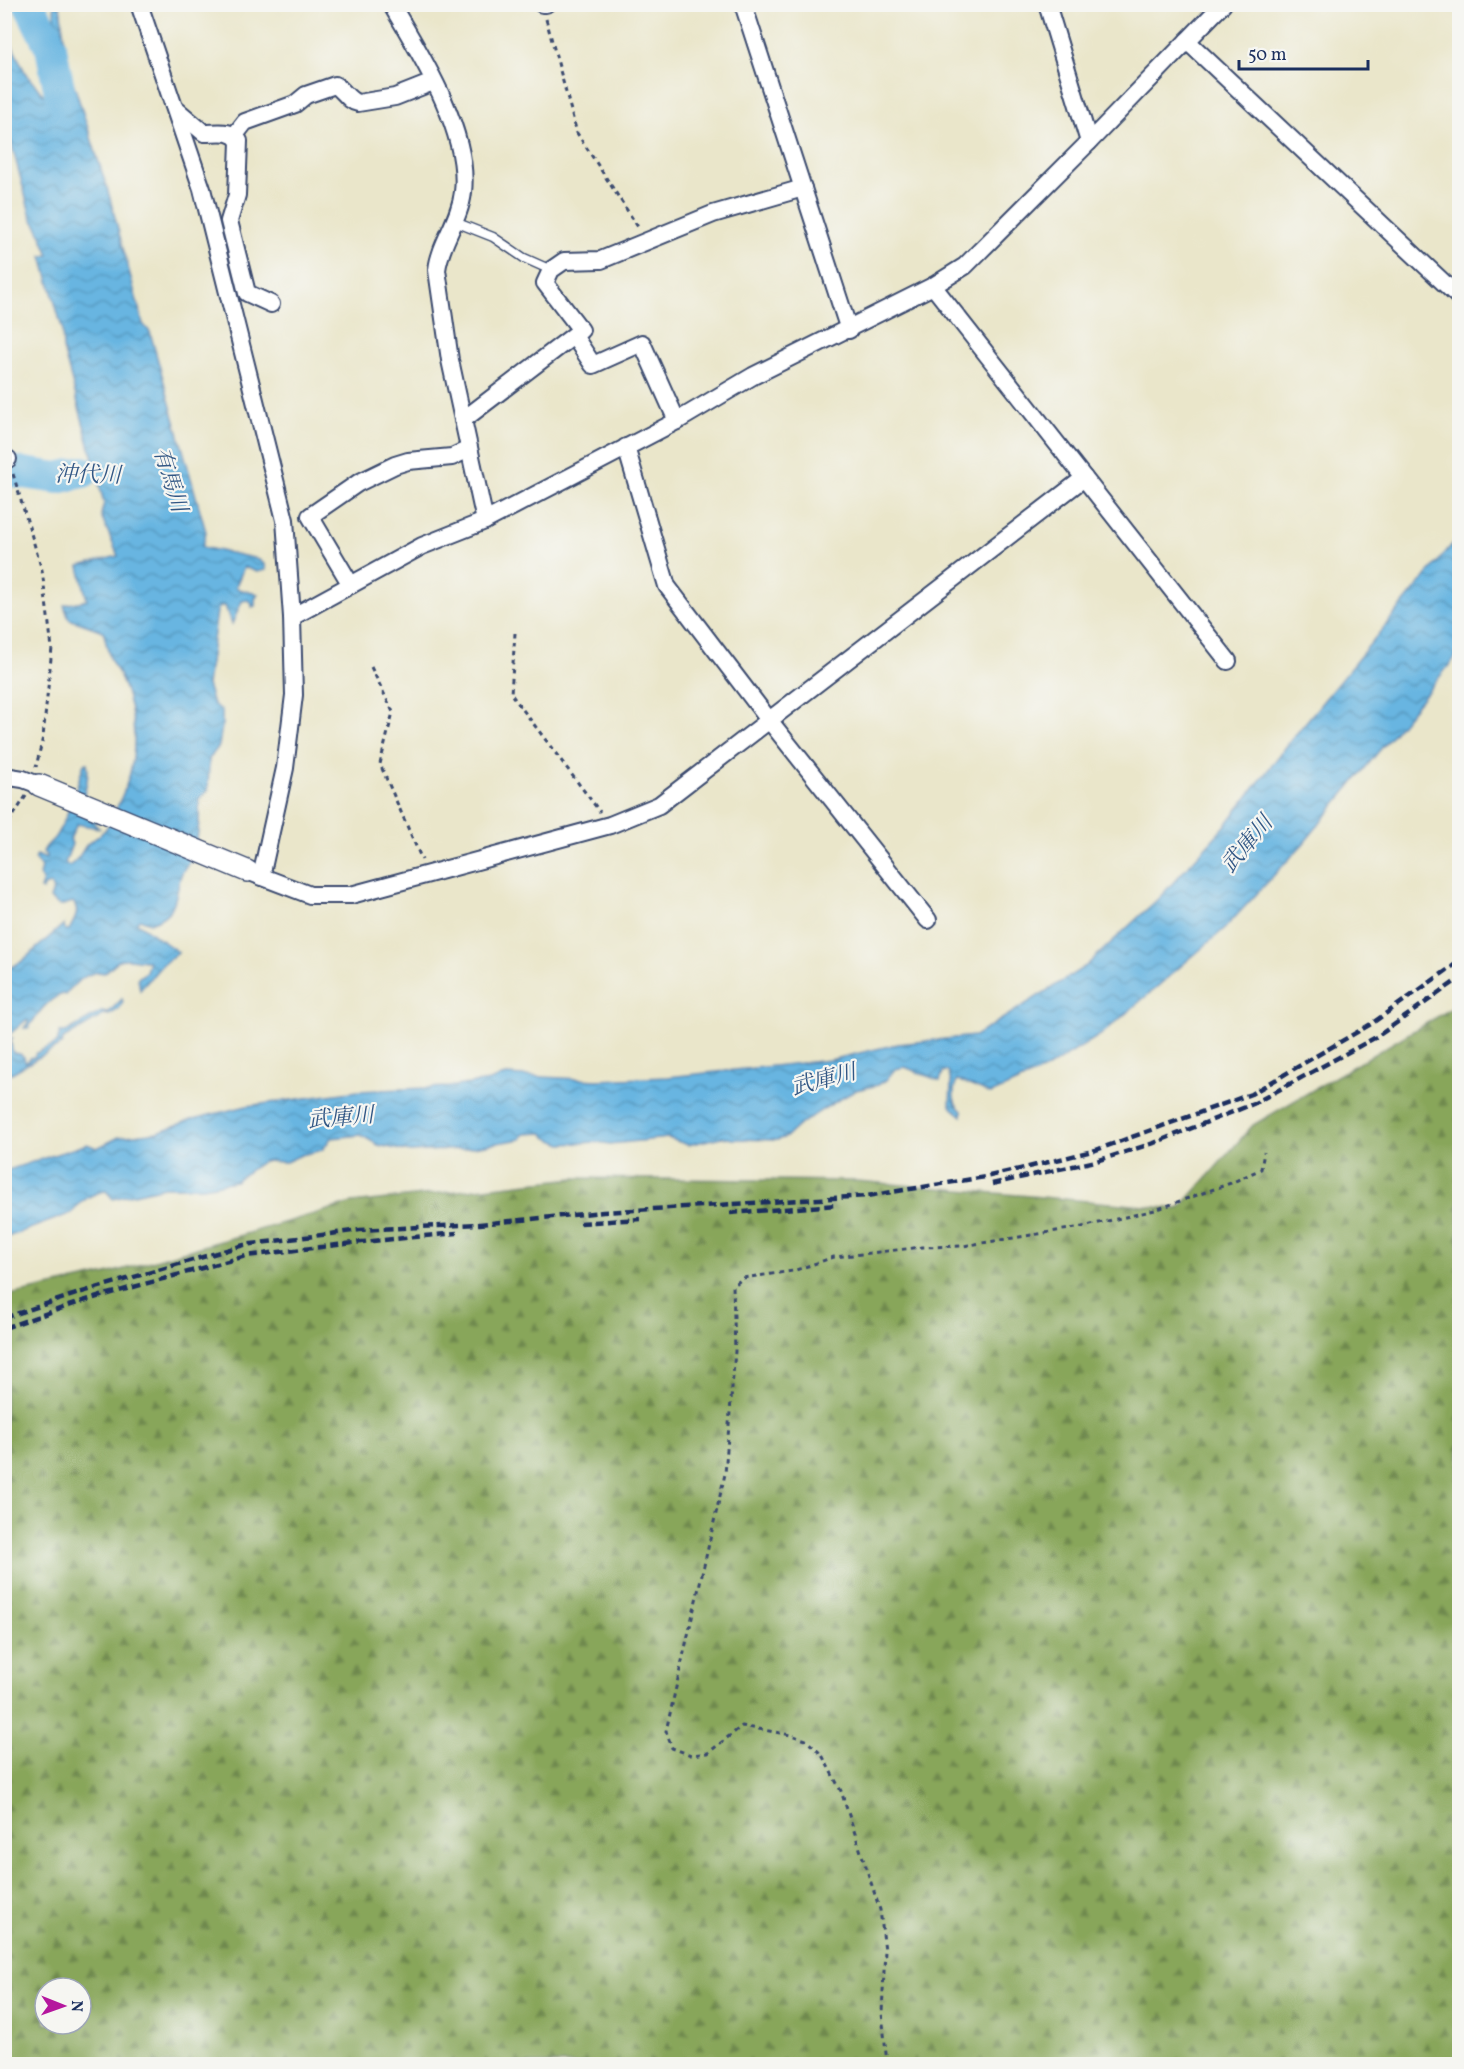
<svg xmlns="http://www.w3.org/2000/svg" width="1464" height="2069" viewBox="0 0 1464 2069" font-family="Vollkorn,'Noto Serif JP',serif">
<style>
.forest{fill:url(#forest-firs);stroke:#526a5c;stroke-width:1.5;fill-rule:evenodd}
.water{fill:url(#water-waves);stroke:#4172a0;stroke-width:1.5}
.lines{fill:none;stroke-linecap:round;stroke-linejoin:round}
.river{stroke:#67b5e1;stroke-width:32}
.service-casing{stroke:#3a4a6e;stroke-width:11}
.minor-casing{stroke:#3a4a6e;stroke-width:20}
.tertiary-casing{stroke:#3a4a6e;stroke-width:24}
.path{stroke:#3a4a6e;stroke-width:3;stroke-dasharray:4.5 4.5;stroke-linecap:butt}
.service{stroke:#fff;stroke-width:8}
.minor{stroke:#fff;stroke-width:16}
.tertiary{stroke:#fff;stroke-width:21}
.rail{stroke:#1b2f5e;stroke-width:4.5;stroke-dasharray:9 4.5;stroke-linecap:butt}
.labels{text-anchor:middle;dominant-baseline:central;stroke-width:4.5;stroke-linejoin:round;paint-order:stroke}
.water-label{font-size:22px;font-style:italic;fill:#325785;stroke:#f6f6f2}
</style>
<defs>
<pattern id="forest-firs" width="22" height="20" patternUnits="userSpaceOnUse" patternTransform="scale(1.5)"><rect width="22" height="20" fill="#88a65a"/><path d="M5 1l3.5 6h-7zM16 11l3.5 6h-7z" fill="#6e884e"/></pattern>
<pattern id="water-waves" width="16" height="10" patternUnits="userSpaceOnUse" patternTransform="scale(1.5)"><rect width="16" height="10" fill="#67b5e1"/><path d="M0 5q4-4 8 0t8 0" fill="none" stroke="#5494ba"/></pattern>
</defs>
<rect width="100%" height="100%" fill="#f6f6f2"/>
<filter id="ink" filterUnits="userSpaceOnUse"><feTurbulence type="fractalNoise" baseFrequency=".0167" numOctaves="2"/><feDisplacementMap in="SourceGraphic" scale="12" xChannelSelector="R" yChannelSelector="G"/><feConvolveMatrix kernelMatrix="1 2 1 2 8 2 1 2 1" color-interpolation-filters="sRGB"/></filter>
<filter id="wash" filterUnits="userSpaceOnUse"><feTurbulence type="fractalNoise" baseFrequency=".008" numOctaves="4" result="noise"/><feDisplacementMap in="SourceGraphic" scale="24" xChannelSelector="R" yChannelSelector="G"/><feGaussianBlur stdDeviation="1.35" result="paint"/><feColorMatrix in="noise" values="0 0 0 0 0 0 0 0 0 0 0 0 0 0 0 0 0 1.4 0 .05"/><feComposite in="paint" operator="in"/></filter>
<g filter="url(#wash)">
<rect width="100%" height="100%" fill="#eae6ca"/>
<!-- forest -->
<path class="forest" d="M1459 1004V2064H5V1296L107 1274 352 1203 574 1178 857 1181 1179 1209 1253 1125ZM45 1988H81V2024H45Z"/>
<!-- water -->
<g class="water">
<path d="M54 5H60L67 63 108 191 143 324 150 332 206 532 202 547 258 559 265 565 266 570 257 572 244 567 236 586 238 589 258 594 255 599V606L252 607V604L248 600 242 601 232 624 225 606H220L217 611 207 685 213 704 222 711V725L219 746 209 759 208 790 199 799C200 819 199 840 191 859 188 865 183 869 181 875 174 899 178 913 150 923L140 919 136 922 178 952 162 965 140 990 138 978 146 972 149 961C143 961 124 957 120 960 114 963 109 970 104 973 90 969 73 984 65 995L63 994C46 1000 38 1014 28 1028H24L29 1021 26 1020 9 1035V1038H13L6 1048 11 1043 13 1053 20 1054 24 1057 25 1062H27L30 1058 34 1057 36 1053 57 1043 60 1032H66L101 1012 108 1013 122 999 123 1002 119 1009 109 1015 105 1014 63 1039 62 1044 5 1077V970L21 962 64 924 65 930H69C74 921 81 911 73 902L60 906 50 899 53 890 50 884 44 886 43 890 40 889 43 880 39 875 41 868 35 859 37 855 46 859V855L43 852C46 844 53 842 57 834 70 813 76 787 84 764L87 763C90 778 84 791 81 806L99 821 92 822 99 828 77 824 70 839 72 844 65 863 69 866C82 858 82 847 90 842 109 830 109 824 119 803 140 760 139 718 119 674 117 669 112 664 110 658 107 649 106 640 103 631L69 619 64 605 87 600 79 566 118 556 101 515 104 503 99 484 95 476 76 474 71 478 67 477 58 482 43 478 42 474 56 476 65 472 91 469 95 466 63 349 62 328 42 256 49 255 38 228 31 217 5 120 4 29 26 74 46 98 55 39Z"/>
<path d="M1459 536V653L1303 844 1223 930 1102 1034 1044 1070 991 1094 957 1080C952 1091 952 1103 962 1111V1116L950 1106 951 1082 948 1071 943 1072 940 1081 905 1067 895 1069 886 1080 878 1085 856 1090 825 1108 798 1126 786 1137 777 1140 733 1139 721 1137 688 1145 668 1138 610 1144 597 1142 562 1144 547 1138 543 1133 524 1134 521 1139 461 1149 410 1152 378 1145 361 1135 331 1138 322 1150 301 1155 286 1162 263 1161 235 1181 203 1187H164L113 1199 106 1191C92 1193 79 1202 72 1213L5 1238V1171L87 1144 97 1148 119 1137 158 1132 193 1119 247 1106 358 1091 449 1087 490 1081 506 1075 597 1080 668 1077 830 1060 898 1044 975 1036 1086 966 1159 898 1225 826 1292 739Z"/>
</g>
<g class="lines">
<!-- river -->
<g class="river">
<path d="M29 4 51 48 61 99"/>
<path d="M4 470 58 478 83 472"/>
</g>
</g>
</g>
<g filter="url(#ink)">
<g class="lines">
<defs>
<path id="service" d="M455 222 493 237 524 258 551 270"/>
<g id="minor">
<path d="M139 4 202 189 285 520 292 617 294 695 285 768 261 877"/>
<path d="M391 4C421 55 470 132 463 192 460 220 440 243 437 270L450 360 485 521"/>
<path d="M542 4H546"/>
<path d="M743 4 849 330"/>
<path d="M1047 4 1089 142"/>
<path d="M1187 41 1460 298"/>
<path d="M177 110 204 133C218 133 231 129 239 141L237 195 229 221 247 293 271 304"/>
<path d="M235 135 245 122 295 104 306 95 335 85C344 90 348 101 358 103L395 97 433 82"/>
<path d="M933 286 1228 661"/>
<path d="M574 336 593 365 642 343 677 421"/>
<path d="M463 420 581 330 545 283 551 270 564 261 601 260 713 214 803 188"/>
<path d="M626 447 667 586 769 720 928 920"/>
<path d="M4 459H8"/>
<path d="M351 585 310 516 358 483 395 465 408 461 452 457 469 449"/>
<path d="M292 617 422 546 485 521 677 421 753 376 933 286 965 266 1089 142 1223 4"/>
<path d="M4 776 23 779 39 785"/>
<path d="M247 871 310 895H351L610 825 659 805 1084 478"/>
</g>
<path id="tertiary" d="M39 785 247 871"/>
</defs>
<!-- service casing -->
<use href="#service" class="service-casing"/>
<!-- minor casing -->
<use href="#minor" class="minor-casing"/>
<!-- tertiary casing -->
<use href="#tertiary" class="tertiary-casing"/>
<!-- path -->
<g class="path">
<path d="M546 19 577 133 638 227"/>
<path d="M13 474 42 570 52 648 43 737 36 767"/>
<path d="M515 633 511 694 600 812"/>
<path d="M371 667 393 712 380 764 422 860"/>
<path d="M4 830 26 796"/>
<path d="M887 2064 882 2013 885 1950 880 1910 841 1791 822 1755 806 1740 791 1735 742 1726 708 1753 691 1755 672 1748 666 1731 725 1474 735 1351 733 1286 743 1278 793 1271 834 1257 923 1247 963 1246 1082 1227 1155 1210 1231 1183 1261 1169 1264 1152"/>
</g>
<!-- service -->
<use href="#service" class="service"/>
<!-- minor -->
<use href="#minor" class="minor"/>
<!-- tertiary -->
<use href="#tertiary" class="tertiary"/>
<!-- rail -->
<g class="rail">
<path d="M992 1184 1096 1161 1154 1143 1253 1104 1378 1036 1460 978"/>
<path d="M730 1213 837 1205"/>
<path d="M580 1223 640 1219"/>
<path d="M4 1318 79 1293 244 1245 360 1230 480 1224 603 1212 867 1196 985 1177 1041 1164 1096 1150 1251 1094 1371 1024 1460 961"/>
<path d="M4 1328 83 1301 246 1256 362 1242 457 1233"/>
</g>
</g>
</g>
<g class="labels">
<!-- water labels -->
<g class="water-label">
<text transform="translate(88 476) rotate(1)">沖代川</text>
<text transform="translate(169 480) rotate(73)">有馬川</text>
<text transform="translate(1248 845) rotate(-50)">武庫川</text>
<text transform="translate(824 1081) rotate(-15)">武庫川</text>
<text transform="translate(341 1119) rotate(-5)">武庫川</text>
</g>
</g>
<!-- margin -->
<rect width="1464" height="2069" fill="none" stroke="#f6f6f2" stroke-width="24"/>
<!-- north arrow -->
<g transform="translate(63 2006) rotate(91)"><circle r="28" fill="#f6f6f2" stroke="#9ea6b7" stroke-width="1.5"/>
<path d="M0-4.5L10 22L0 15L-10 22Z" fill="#b5179e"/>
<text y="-9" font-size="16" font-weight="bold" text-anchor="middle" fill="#1b2f5e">N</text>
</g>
<!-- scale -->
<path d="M1239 60v9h129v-9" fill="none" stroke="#1b2f5e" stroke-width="3"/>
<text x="1248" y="60" font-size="18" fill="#1b2f5e" stroke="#f6f6f2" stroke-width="4.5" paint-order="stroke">50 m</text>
</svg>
